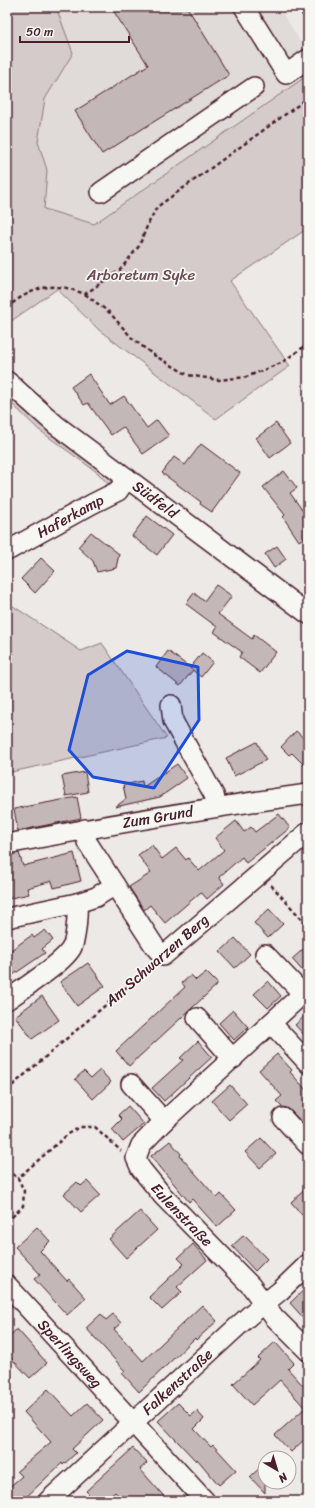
<svg xmlns="http://www.w3.org/2000/svg" width="315" height="1508" viewBox="0 0 315 1508" font-family="Sriracha,sans-serif">
<style>
.built{fill:#e0dad8}
.green{fill:#d4cbca;stroke:#8f757a}
.building{fill:#c4b7b7;stroke:#4a1f2b}
.lines{fill:none;stroke-linecap:round;stroke-linejoin:round}
.minor-casing{stroke:#4a1f2b;stroke-width:22}
.path{stroke:#4a1f2b;stroke-width:2.5;stroke-dasharray:4 3;stroke-linecap:butt}
.minor{stroke:#f6f6f2;stroke-width:19}
.marked{fill:#1d4ed8;fill-opacity:0.2;stroke:#1d4ed8;stroke-width:3;stroke-linejoin:round}
.labels{text-anchor:middle;dominant-baseline:central;stroke-width:3.5;stroke-linejoin:round;paint-order:stroke}
.park-label{font-size:15px;fill:#6c4a53;stroke:#f6f6f2}
.street-label{font-size:15px;fill:#4a1f2b;stroke:#f6f6f2}
</style>
<rect width="100%" height="100%" fill="#ece9e6"/>
<filter id="ink" filterUnits="userSpaceOnUse"><feTurbulence type="fractalNoise" baseFrequency=".025" numOctaves="2"/><feDisplacementMap in="SourceGraphic" scale="8" xChannelSelector="R" yChannelSelector="G"/><feConvolveMatrix kernelMatrix="1 2 1 2 8 2 1 2 1" color-interpolation-filters="sRGB"/></filter>
<g filter="url(#ink)">
<!-- built -->
<path class="built" d="M56 7H279L308 55V75L94 224 44 209 47 170 38 142 45 99 73 53Z"/>
<!-- green -->
<g class="green">
<path d="M7 7H56L73 53 45 99 38 142 47 170 44 209 94 224 308 75V228L230 281 290 366 216 419 99 330 57 289 7 324Z"/>
<path d="M7 371 39 402 125 466 108 484 98 473 39 430 7 399Z"/>
<path d="M7 602 81 651 102 643 167 738 7 773Z"/>
</g>
<!-- building -->
<g class="building">
<path d="M111 7H187L229 75 102 154 75 111 148 65Z"/>
<path d="M89 374 110 405 124 396 147 428 157 420 169 436 143 454 123 427 111 435 88 403 84 405 71 387Z"/>
<path d="M276 423 290 443 270 458 256 438Z"/>
<path d="M201 444 240 473 212 512 200 504 201 502 162 473 174 457 185 465Z"/>
<path d="M284 471 297 488 290 493 308 518V535L299 541 283 517 285 515 263 487Z"/>
<path d="M147 516 172 535 157 555 132 536Z"/>
<path d="M91 532 119 554 116 568 97 572 93 561 78 547Z"/>
<path d="M277 546 286 559 274 568 265 554Z"/>
<path d="M41 558 55 571 35 593 21 579Z"/>
<path d="M216 585 232 596 218 614 252 639 254 635 276 652 260 673 239 657 242 652 214 632 217 627 186 604 194 593 204 601Z"/>
<path d="M168 651 193 670 180 686 156 667Z"/>
<path d="M202 653 213 662 201 677 190 668Z"/>
<path d="M296 731 308 742V769L292 753 289 755 281 747Z"/>
<path d="M257 742 266 760 234 776 226 758Z"/>
<path d="M177 764 187 778 160 797 115 807 126 799 123 785 142 781 143 787Z"/>
<path d="M85 772 88 792 66 796 62 776Z"/>
<path d="M77 797 81 818 18 831 14 809Z"/>
<path d="M279 814 290 828 246 863 242 857 219 877 224 884 207 899 201 892 165 923 150 905 144 910 129 887 151 873 138 855 152 845 162 859 176 848 186 860 188 858 199 871 224 850 215 838 236 821 244 832 251 827 255 832Z"/>
<path d="M19 853 23 866 74 853 81 881 54 888 52 881 27 888 29 894 7 899V856Z"/>
<path d="M269 909 283 924 268 938 254 923Z"/>
<path d="M45 930 53 940 42 949 45 953 7 979V953L32 935 34 938Z"/>
<path d="M235 938 250 954 235 968 220 952Z"/>
<path d="M308 945V977L292 959Z"/>
<path d="M88 963 105 986 77 1006 60 982Z"/>
<path d="M206 972 218 984 129 1066 116 1051 185 987 182 983 191 975 196 980Z"/>
<path d="M268 981 281 996 268 1008 254 994Z"/>
<path d="M42 996 59 1020 32 1039 15 1016Z"/>
<path d="M233 1010 248 1027 234 1040 219 1023Z"/>
<path d="M308 1013V1039L295 1025Z"/>
<path d="M198 1041 212 1057 164 1101 152 1088 183 1060 180 1058Z"/>
<path d="M277 1054 292 1070 290 1072 308 1092V1129L291 1111 287 1108 282 1107 276 1101 282 1096 259 1070Z"/>
<path d="M100 1070 111 1082 93 1099 75 1079 84 1071 91 1078Z"/>
<path d="M230 1085 247 1104 229 1120 212 1101Z"/>
<path d="M128 1106 144 1124 123 1142 112 1129 122 1119 118 1115Z"/>
<path d="M261 1138 276 1154 260 1168 245 1152Z"/>
<path d="M170 1141 181 1154 180 1156 217 1198 221 1194 236 1210 217 1227 192 1199 189 1202 151 1156Z"/>
<path d="M87 1181 100 1195 81 1212 64 1194 77 1182 81 1186Z"/>
<path d="M308 1187V1222L291 1202Z"/>
<path d="M140 1211 157 1230 126 1258 109 1239Z"/>
<path d="M37 1227 50 1241 40 1251 67 1281 69 1279 86 1298 67 1315 34 1279 40 1274 15 1247Z"/>
<path d="M244 1235 267 1259 255 1271 232 1246Z"/>
<path d="M193 1244 207 1260 177 1287 182 1292 162 1310 149 1297 184 1264 178 1258Z"/>
<path d="M308 1286V1323L290 1303Z"/>
<path d="M202 1305 217 1321 196 1340 195 1338 139 1392 122 1373 125 1371 86 1328 101 1314 106 1320 113 1314 121 1323 114 1329 143 1361Z"/>
<path d="M17 1329 47 1363 30 1378 7 1354V1338Z"/>
<path d="M275 1342 294 1363 288 1369 308 1391V1436L291 1452 275 1435 305 1408 280 1380 252 1405 233 1384 260 1360 258 1358Z"/>
<path d="M48 1389 73 1416 87 1403 103 1420 72 1449 76 1453 63 1465 62 1463 22 1501H7V1489L22 1476 17 1471 51 1442 24 1412Z"/>
<path d="M178 1403 191 1416 197 1411 204 1419 194 1429 211 1447 213 1445 236 1470 219 1485 197 1459 196 1461 158 1421Z"/>
<path d="M133 1448 147 1463 140 1469 168 1501H123L115 1492 105 1501H96L86 1491Z"/>
<path d="M265 1463V1493L250 1477Z"/>
</g>
<g class="lines">
<defs>
<g id="minor">
<path d="M244 7 286 74 308 59"/>
<path d="M101 192 254 87"/>
<path id="s1" d="M7 381 56 425 308 614"/>
<path id="s2" d="M9 550 92 504 118 491 127 478"/>
<path d="M171 705 173 721 214 795 217 807"/>
<path d="M85 829 87 842 155 947 163 956 308 832"/>
<path id="s3" d="M7 844C107 825 207 808 308 794"/>
<path d="M7 918 77 903 96 897 115 885"/>
<path d="M265 954 303 994"/>
<path id="s4" d="M308 989 164 1121 141 1145 136 1158 141 1169 163 1196 251 1286 274 1317 308 1351"/>
<path d="M7 1000C22 989 65 962 72 947 76 939 78 912 77 903"/>
<path d="M197 1018 233 1059"/>
<path d="M271 1023 308 1063"/>
<path d="M131 1084 164 1121"/>
<path d="M283 1118 308 1145"/>
<path id="s5" d="M7 1285 205 1501"/>
<path id="s6" d="M48 1501 250 1315 280 1291 308 1264"/>
</g>
</defs>
<!-- minor casing -->
<use href="#minor" class="minor-casing"/>
<!-- path -->
<g class="path">
<path d="M298 7 308 23"/>
<path d="M85 294 110 313 132 338 152 354 188 375 219 380 246 377 281 363 308 344"/>
<path d="M7 308C20 296 40 285 58 287 67 287 76 291 85 294L120 270 139 246 148 224 157 207 308 98"/>
<path d="M271 885 308 926"/>
<path d="M7 1090 152 965"/>
<path d="M7 1170 18 1178"/>
<path d="M7 1222 23 1206 24 1191 18 1178 67 1135 80 1127H95L121 1151"/>
</g>
<!-- minor -->
<use href="#minor" class="minor"/>
</g>
</g>
<!-- marked area -->
<path class="marked" d="M127 651 198 667 199 720 154 788 93 777 69 750 88 675Z"/>
<g class="labels">
<!-- park labels -->
<g class="park-label">
<text x="141" y="275">Arboretum Syke</text>
</g>
<!-- street labels -->
<g class="street-label">
<text stroke="none"><textPath href="#s1" startOffset="190">Südfeld</textPath></text>
<text stroke="none"><textPath href="#s2" startOffset="70">Haferkamp</textPath></text>
<text stroke="none"><textPath href="#s3" startOffset="153">Zum Grund</textPath></text>
<text transform="translate(157 960) rotate(-41)">Am Schwarzen Berg</text>
<text stroke="none"><textPath href="#s4" startOffset="316">Eulenstraße</textPath></text>
<text stroke="none"><textPath href="#s5" startOffset="93">Sperlingsweg</textPath></text>
<text stroke="none"><textPath href="#s6" startOffset="176">Falkenstraße</textPath></text>
</g>
</g>
<!-- margin -->
<rect width="315" height="1508" fill="none" stroke="#f6f6f2" stroke-width="24"/>
<rect x="12" y="12" width="291" height="1484" fill="none" stroke="#4a1f2b" stroke-width="1.5" filter="url(#ink)"/>
<!-- north arrow -->
<g transform="translate(277 1470) rotate(142)"><circle r="19" fill="#f6f6f2" stroke="#b1a0a2"/>
<path d="M0-3L7 15L0 10L-7 15Z" fill="#4a1f2b"/>
<text y="-6" font-size="11" font-weight="bold" text-anchor="middle" fill="#4a1f2b">N</text>
</g>
<!-- scale -->
<path d="M20 36v6h109v-6" fill="none" stroke="#4a1f2b" stroke-width="2"/>
<text x="26" y="36" font-size="12" fill="#4a1f2b" stroke="#f6f6f2" stroke-width="3" paint-order="stroke">50 m</text>
</svg>
